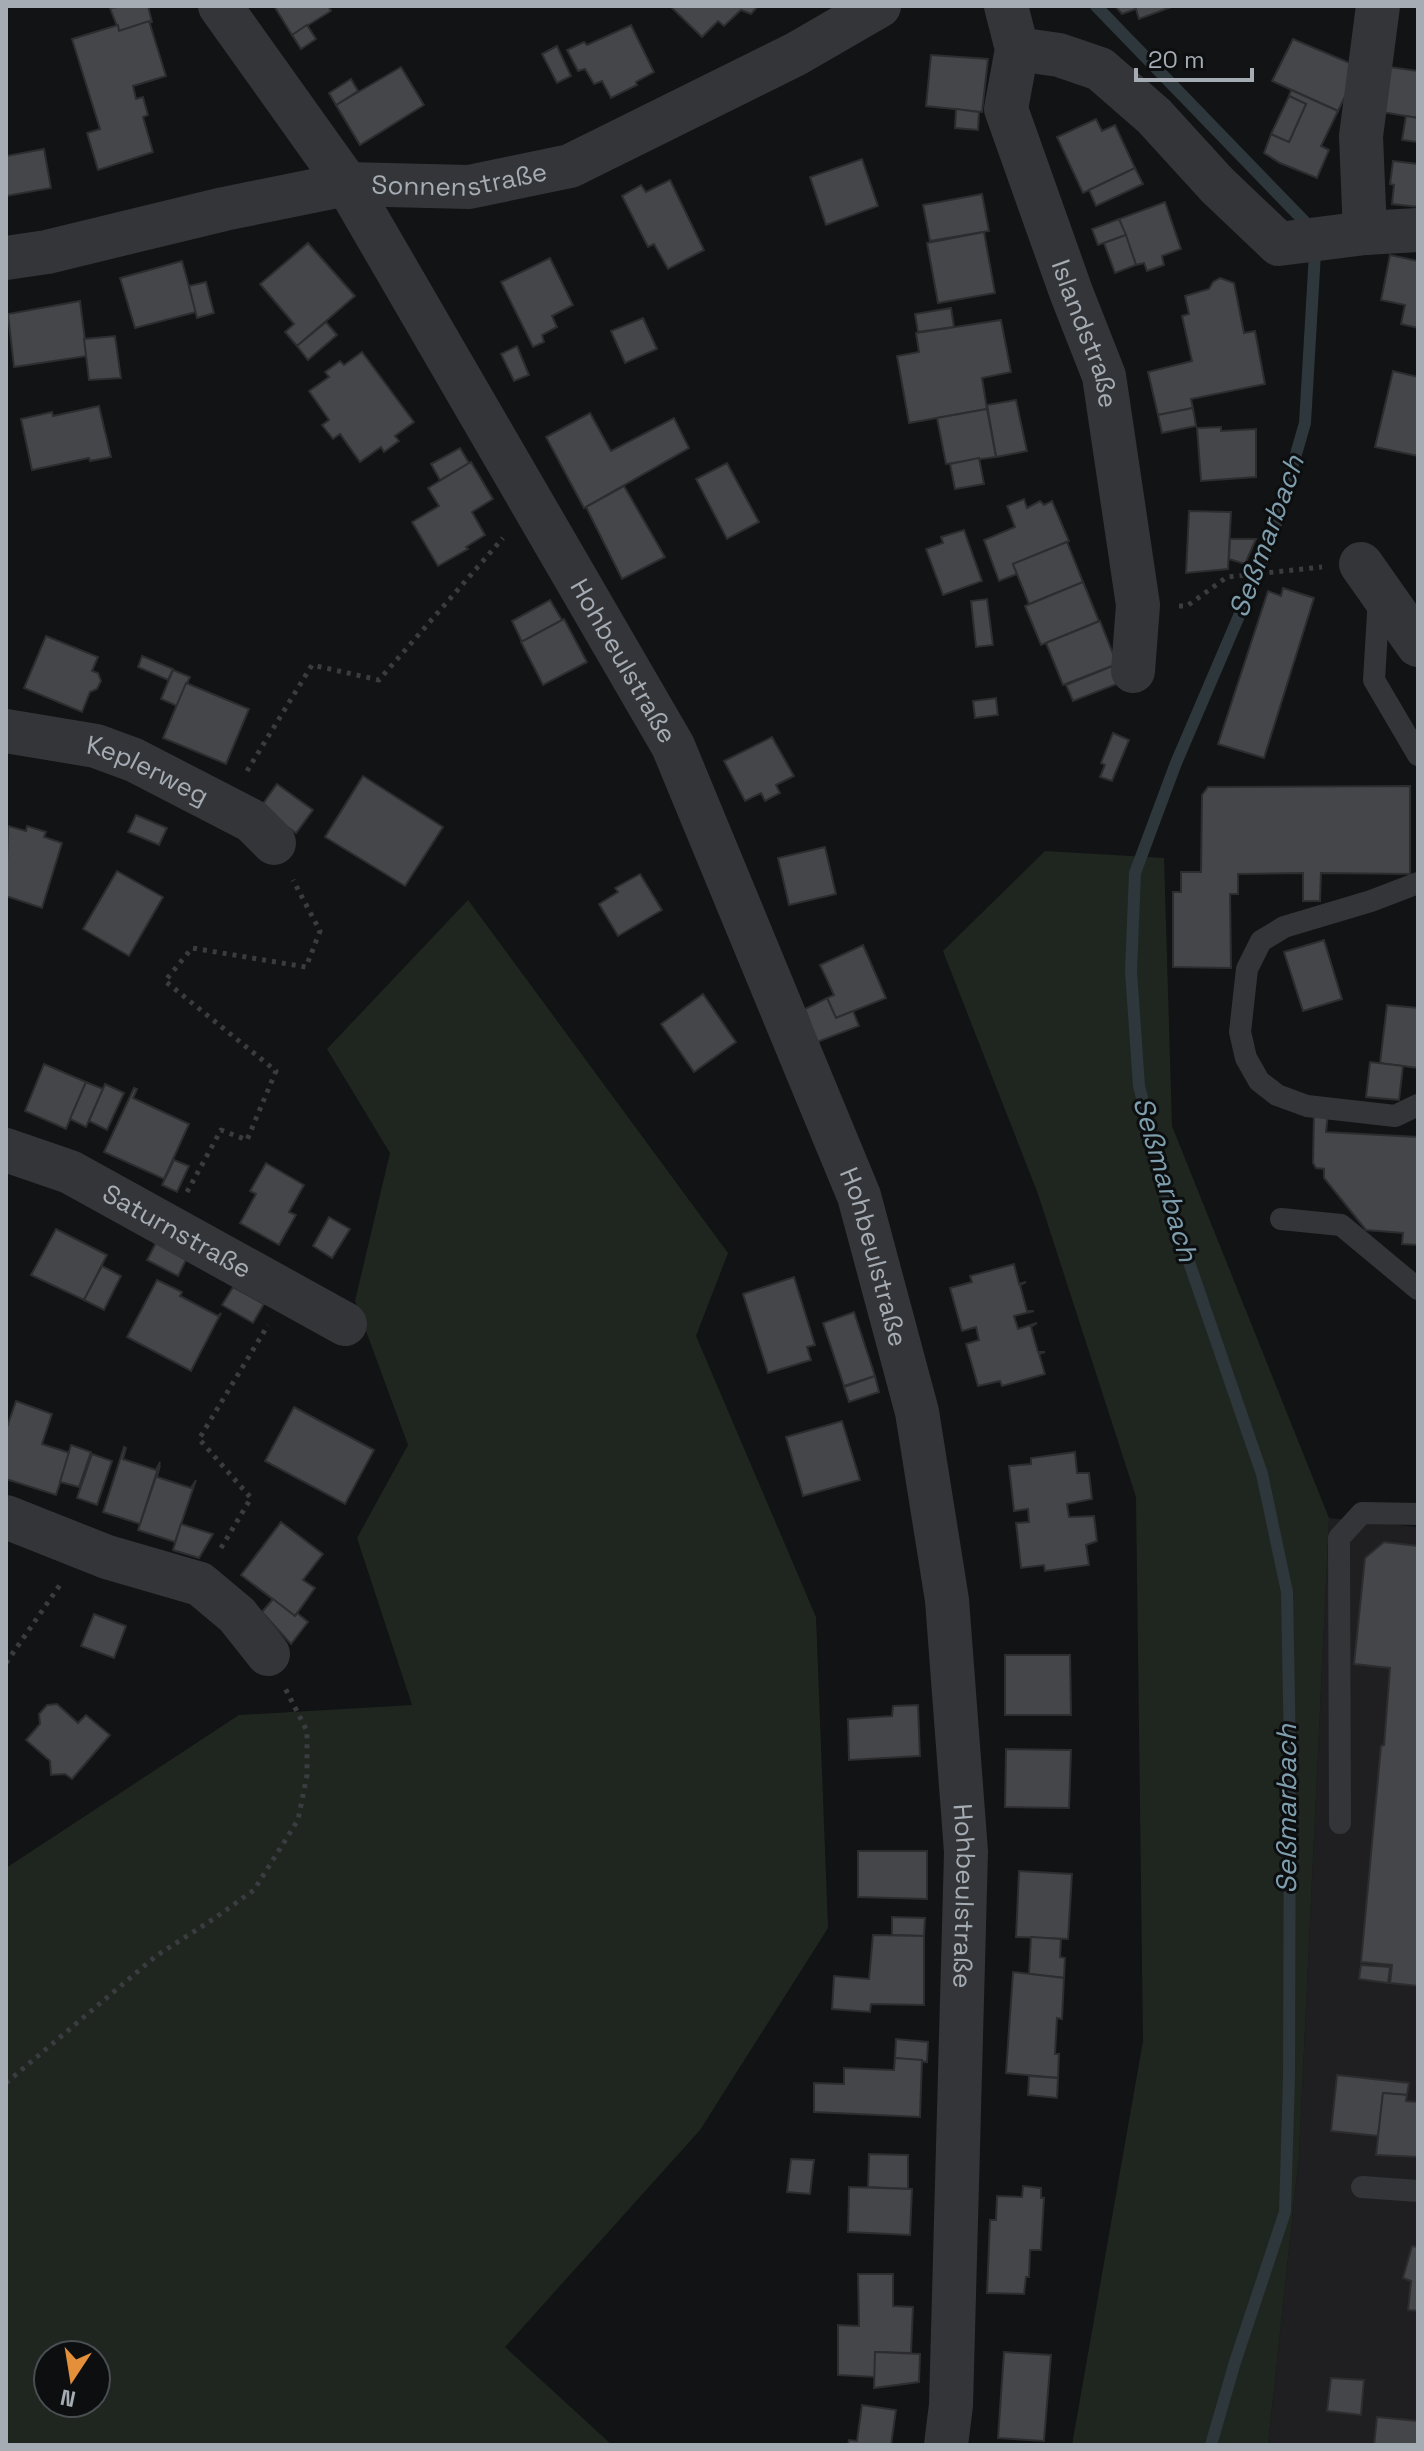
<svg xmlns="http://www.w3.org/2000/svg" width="1424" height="2451" viewBox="0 0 1424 2451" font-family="'Space Grotesk',sans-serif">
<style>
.built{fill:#1f1f21}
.green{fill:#1f261f;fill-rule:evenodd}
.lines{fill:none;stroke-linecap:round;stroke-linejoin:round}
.stream{stroke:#2d373c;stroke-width:12}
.building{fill:#444649;stroke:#2d2d30;stroke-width:2}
.path{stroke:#3a3c40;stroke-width:5;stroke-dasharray:4 6;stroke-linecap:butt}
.lane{stroke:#343539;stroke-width:22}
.street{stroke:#343539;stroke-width:44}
.labels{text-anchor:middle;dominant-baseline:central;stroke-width:6;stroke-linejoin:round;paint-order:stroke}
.street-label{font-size:26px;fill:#a5acb3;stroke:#0d0e0f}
.water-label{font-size:28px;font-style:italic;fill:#7e9ead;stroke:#0d0e0f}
</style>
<rect width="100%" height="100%" fill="#121314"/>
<!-- built -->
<path class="built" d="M1329 1518 1418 1527V2445H1268L1299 2155Z"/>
<!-- green -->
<g class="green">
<path d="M1045 851 1164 858 1172 1126 1329 1518 1299 2155 1268 2445H1072L1143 2041 1136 1497 1038 1194 943 951Z"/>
<path d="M468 900 728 1253 696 1336 816 1617 828 1928 700 2130 505 2347 612 2445H6V1868L239 1715 412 1705 357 1538 408 1445 355 1301 390 1153 327 1049ZM48 2355H96V2403H48Z"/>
</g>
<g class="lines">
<!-- stream -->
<path class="stream" d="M1096 6 1307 224 1315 253 1305 423 1271 541 1176 763 1135 873 1131 971 1139 1086 1168 1201 1262 1474 1287 1592 1290 1755 1289 2076 1285 2212 1235 2362 1211 2445"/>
</g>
<!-- building -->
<g class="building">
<path d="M125 6H148L152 22 119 31 110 8Z"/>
<path d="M274 6H328L331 11 292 35Z"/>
<path d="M670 6H758L751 14 741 10 724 26 718 21 702 37Z"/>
<path d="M1115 6H1135L1136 9 1122 14Z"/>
<path d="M1135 6H1174L1139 19Z"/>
<path d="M149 21 166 76 133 86 136 99 143 97 148 115 143 117 153 152 98 170 87 133 100 129 72 39 118 25 119 31Z"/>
<path d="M307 25 316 39 301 49 292 35Z"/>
<path d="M631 25 654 72 636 82 637 85 611 98 602 81 594 84 585 69 578 71 567 50 584 42 587 45Z"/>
<path d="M1293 39 1359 67 1338 111 1272 81Z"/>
<path d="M557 46 571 76 557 83 542 54Z"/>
<path d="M931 55 988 59 982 112 926 106Z"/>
<path d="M401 67 424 105 360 145 336 105Z"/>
<path d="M1390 67 1418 71V118L1382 112Z"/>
<path d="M351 79 358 91 336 105 329 93Z"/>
<path d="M1291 90 1338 111 1321 146 1329 150 1317 178 1280 163 1264 153 1271 134 1289 142 1306 104 1289 96Z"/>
<path d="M1289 96 1306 104 1289 142 1271 134Z"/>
<path d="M956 109 979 112 978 130 955 128Z"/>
<path d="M1406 116 1418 118V142L1402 140Z"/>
<path d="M1096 119 1102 131 1115 125 1135 168 1083 193 1057 137Z"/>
<path d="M44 149 51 188 6 196V156Z"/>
<path d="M862 159 878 206 826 225 810 177Z"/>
<path d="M1393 161 1418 164V207L1392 204 1394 185 1390 184Z"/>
<path d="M1135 168 1143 184 1096 206 1089 190Z"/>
<path d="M670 180 704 250 668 269 654 244 648 247 622 196 641 185 646 192Z"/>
<path d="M982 194 989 231 930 241 923 205Z"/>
<path d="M1165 202 1181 249 1162 256 1164 265 1147 271 1144 263 1136 265 1119 219Z"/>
<path d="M1119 219 1126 235 1098 245 1092 229Z"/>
<path d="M984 232 995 293 938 303 927 243Z"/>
<path d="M1126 235 1136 265 1115 273 1104 243Z"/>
<path d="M308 243 355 296 297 346 285 332 294 324 260 284Z"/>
<path d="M1390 255 1418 261V328L1401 324 1405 305 1381 300Z"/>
<path d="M550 258 573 305 552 316 557 327 542 335 544 342 533 347 501 282Z"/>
<path d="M182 261 196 312 135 328 120 278Z"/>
<path d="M1220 278 1234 283 1244 333 1255 331 1265 384 1191 399 1193 408 1158 415 1148 372 1192 361 1182 316 1189 314 1185 296 1209 289 1213 282Z"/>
<path d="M206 282 214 313 197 318 189 286Z"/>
<path d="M80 301 87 356 14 367 8 314Z"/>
<path d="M951 308 954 327 918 332 915 314Z"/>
<path d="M643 318 657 349 625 363 611 331Z"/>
<path d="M1001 320 1011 372 982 378 987 409 909 423 897 356 919 352 916 333Z"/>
<path d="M326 322 337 335 308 360 297 346Z"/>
<path d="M115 336 121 378 89 380 84 339Z"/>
<path d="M517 346 529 375 514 381 501 354Z"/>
<path d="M362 352 414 422 395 436 399 441 384 452 381 447 360 462 340 434 333 439 322 425 329 420 309 391 329 377 325 372 340 361 344 365Z"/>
<path d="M1393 371 1418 377V456L1375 447Z"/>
<path d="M1016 400 1027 451 996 457 987 405Z"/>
<path d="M99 406 111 457 90 461 89 458 32 470 21 419 52 412 53 416Z"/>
<path d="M1193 408 1196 426 1162 433 1158 415Z"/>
<path d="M987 409 996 457 946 464 937 418Z"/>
<path d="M590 413 611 451 674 418 689 448 584 508 546 437Z"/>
<path d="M1221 427V431L1256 429V477L1201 481 1197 428Z"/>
<path d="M460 448 469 463 440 480 431 464Z"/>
<path d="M979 458 984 484 955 489 950 464Z"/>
<path d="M471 462 493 499 472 512 485 535 466 547 468 549 438 566 412 522 439 506 428 488Z"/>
<path d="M727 463 759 522 727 539 696 479Z"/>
<path d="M624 486 665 557 622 579 586 507Z"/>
<path d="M1024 499 1027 508 1040 501 1044 505 1052 501 1069 541 1013 564 1017 574 999 581 984 540 1015 527 1007 506Z"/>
<path d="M1189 511 1231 512 1228 569 1186 573Z"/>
<path d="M964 530 982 581 943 595 926 549 943 543 941 537Z"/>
<path d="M1230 539H1256L1245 564 1229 559Z"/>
<path d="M1067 542 1083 582 1029 604 1013 564Z"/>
<path d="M1083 582 1099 621 1041 645 1025 606Z"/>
<path d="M1283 588 1314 598 1264 758 1218 744 1268 591 1281 596Z"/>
<path d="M987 599 993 645 976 647 971 601Z"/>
<path d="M550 600 562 620 522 642 512 621Z"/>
<path d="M564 619 587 662 543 685 521 642Z"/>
<path d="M1100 621 1117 664 1063 685 1046 643Z"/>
<path d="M46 636 98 657 92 671 98 673 101 681 97 689 90 692 82 712 24 688Z"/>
<path d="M142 656 173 669 168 680 138 667Z"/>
<path d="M1115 665 1122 682 1073 701 1066 685Z"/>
<path d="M173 670 190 677 177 706 161 699Z"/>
<path d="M186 683 249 709 226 764 163 738Z"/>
<path d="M996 698 998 715 975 718 973 701Z"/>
<path d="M1113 733 1129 740 1112 781 1100 777 1105 765 1101 763Z"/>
<path d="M772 737 794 776 776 785 780 793 765 801 761 793 745 801 724 761Z"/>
<path d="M363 776 443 827 405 886 325 837Z"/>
<path d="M277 784 313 810 296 833 260 808Z"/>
<path d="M1410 786V874L1321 873 1320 901H1303V873L1238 874V894H1230L1231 968 1173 967V892H1181V872H1201L1202 795 1208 787Z"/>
<path d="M136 815 167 828 159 845 128 832Z"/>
<path d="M8 826 26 831 27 826 46 832 44 837 62 843 42 908 6 896Z"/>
<path d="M825 847 836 894 789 905 778 858Z"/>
<path d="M117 871 163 897 129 956 83 929Z"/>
<path d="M640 874 662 910 618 936 599 904 618 892 615 888Z"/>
<path d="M1324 940 1342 999 1303 1011 1284 952Z"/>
<path d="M863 945 886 998 836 1018 827 998 834 995 820 965Z"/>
<path d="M703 994 736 1042 694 1072 661 1024Z"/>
<path d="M827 998 836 1018 853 1011 859 1026 817 1042 805 1009Z"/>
<path d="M1387 1005 1418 1008V1068L1380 1063Z"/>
<path d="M1370 1062 1403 1066 1399 1100 1366 1097Z"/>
<path d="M44 1064 86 1082 66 1129 25 1111Z"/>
<path d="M86 1082 103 1089 86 1127 70 1119Z"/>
<path d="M105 1084 124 1093 107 1130 89 1121Z"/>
<path d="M134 1088 137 1089 133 1098 189 1124 164 1179 104 1152Z"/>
<path d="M1314 1113H1328L1326 1132 1418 1137V1245L1402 1244 1403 1233 1366 1230 1324 1178V1169L1316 1168 1313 1163Z"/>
<path d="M174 1160 189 1166 177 1192 162 1185Z"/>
<path d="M266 1163 304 1185 289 1212 296 1215 279 1245 240 1223 256 1194 250 1191Z"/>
<path d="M329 1217 350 1229 332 1258 313 1246Z"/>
<path d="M56 1229 107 1255 84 1300 31 1275Z"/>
<path d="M156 1243 186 1260 178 1276 147 1260Z"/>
<path d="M1014 1264 1019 1284 1026 1282 1020 1285 1027 1311H1034L1014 1316 1018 1329 1037 1323 1031 1327 1038 1352H1045L1039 1354 1045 1374 1002 1386 1000 1381 978 1386 966 1344 979 1340 976 1327 962 1331 950 1288 972 1282 970 1276Z"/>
<path d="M102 1266 121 1276 104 1310 84 1300Z"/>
<path d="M794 1277 815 1345 807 1347 811 1360 768 1373 743 1294Z"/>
<path d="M157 1280 182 1292 180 1296 218 1316 221 1313 191 1371 127 1337Z"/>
<path d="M233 1287 264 1304 253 1323 222 1305Z"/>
<path d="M854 1312 875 1376 844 1386 823 1323Z"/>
<path d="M875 1376 879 1392 849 1402 844 1387Z"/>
<path d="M16 1401 52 1414 42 1444 70 1453 56 1495 6 1479V1430Z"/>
<path d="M294 1407 374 1450 345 1504 265 1461Z"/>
<path d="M842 1421 860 1480 803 1496 786 1437Z"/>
<path d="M71 1445 91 1452 79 1487 60 1482Z"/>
<path d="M124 1447 126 1448 123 1459 156 1470 160 1462 140 1524 103 1512Z"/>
<path d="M1075 1452 1077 1473H1089L1092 1499 1067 1504 1069 1517 1094 1516 1097 1541 1086 1545 1089 1565 1045 1571 1044 1565 1021 1568 1016 1523 1029 1522 1028 1509 1014 1511 1009 1466 1031 1464V1458Z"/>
<path d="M92 1454 112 1461 97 1505 77 1498Z"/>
<path d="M160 1465 157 1477 191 1488 196 1480 175 1542 138 1530Z"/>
<path d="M281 1522 323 1554 303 1580 315 1588 295 1616 241 1575Z"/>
<path d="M181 1524 213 1534 199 1558 173 1550Z"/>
<path d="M1384 1542 1418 1546V1986L1390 1983 1392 1965 1361 1962 1381 1746 1384 1745 1390 1668 1354 1664 1365 1558Z"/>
<path d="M273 1599 295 1616 297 1613 308 1622 291 1644 262 1612Z"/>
<path d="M94 1614 126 1626 114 1658 81 1646Z"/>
<path d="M1005 1655H1070L1071 1715H1005Z"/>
<path d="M57 1704 78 1723 86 1715 110 1735 72 1779 65 1774 51 1775 50 1761 26 1740 40 1724 39 1714 47 1705Z"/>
<path d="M918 1705 920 1756 849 1760 848 1719 892 1716 893 1706Z"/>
<path d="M1006 1749 1071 1750 1069 1808 1005 1807Z"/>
<path d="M858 1851H927V1899L858 1897Z"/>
<path d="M1019 1871 1072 1874 1068 1939 1016 1937Z"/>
<path d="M892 1917 925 1918 924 1936 892 1935Z"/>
<path d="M873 1935 924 1936V2005L871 2004 870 2012 832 2009 834 1976 869 1979Z"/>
<path d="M1031 1937 1061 1939 1060 1957 1065 1958 1064 1978 1029 1974Z"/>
<path d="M1361 1965 1390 1967 1388 1983 1359 1979Z"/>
<path d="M1013 1972 1064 1978 1062 2019 1057 2018 1055 2054H1059L1058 2078 1006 2073Z"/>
<path d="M896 2039 928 2042 927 2062 895 2058Z"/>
<path d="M895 2058 922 2060 920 2117 814 2112V2083L844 2084V2068L894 2070Z"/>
<path d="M1337 2075 1409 2083 1407 2095 1383 2093 1378 2136 1331 2131Z"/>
<path d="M1029 2076 1058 2078 1057 2098 1028 2095Z"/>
<path d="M1383 2093 1407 2095 1406 2101 1418 2102V2157L1376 2155Z"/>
<path d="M869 2154 908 2155V2189L868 2187Z"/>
<path d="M791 2159 814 2160 810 2194 787 2192Z"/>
<path d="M1023 2186 1041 2188V2198H1044L1041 2250H1030L1029 2277H1026L1024 2294 987 2293 990 2220H996L997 2196 1022 2197Z"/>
<path d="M849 2187 912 2189 910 2235 848 2232Z"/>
<path d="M1412 2246 1418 2247V2311L1408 2310 1411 2281 1403 2278Z"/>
<path d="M858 2274H893V2306L913 2307 911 2353 875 2352V2377L838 2375V2325L859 2326Z"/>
<path d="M875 2352 920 2354 919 2382 874 2388Z"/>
<path d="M1004 2352 1051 2355 1044 2441 998 2438Z"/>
<path d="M1331 2378 1364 2380 1361 2415 1327 2411Z"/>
<path d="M862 2405 896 2410 891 2445H848L849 2440 857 2441Z"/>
<path d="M1377 2417 1418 2421V2445H1374Z"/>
</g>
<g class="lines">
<!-- path -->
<g class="path">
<path d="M1179 606H1187L1227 577 1322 567"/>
<path d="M247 771 312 665 379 680 503 538"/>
<path d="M187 1192 221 1130 247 1140 276 1071 165 981 192 948 306 967 320 931 293 880"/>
<path d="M221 1548 251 1498 199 1439 268 1325"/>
<path d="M6 1663 62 1582"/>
<path d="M6 2083 156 1956 215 1918 254 1890 298 1820 307 1775V1731L285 1688"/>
</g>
<!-- lane -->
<g class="lane">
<path d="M1379 597 1374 680 1418 755"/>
<path d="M1418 883 1371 901 1284 927 1261 941 1247 969 1240 1032 1246 1058 1259 1081 1277 1095 1307 1106 1395 1116 1418 1105"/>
<path d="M1281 1219 1341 1225 1418 1289"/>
<path d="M1340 1823 1339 1538 1362 1513 1418 1514"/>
<path d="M1362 2187 1418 2191"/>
</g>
<!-- street -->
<g class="street">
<path id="s1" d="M220 6 347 184 673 746 859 1196 917 1412 947 1600 966 1852 951 2405 946 2445"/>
<path id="s2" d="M1006 6 1017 49 1006 109 1071 292 1104 376 1138 605 1133 671"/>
<path d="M1017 49 1059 55 1100 69 1154 116 1217 185 1279 244 1365 233 1418 230"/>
<path d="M1365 233 1361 136 1378 6"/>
<path id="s3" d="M6 258 47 252 224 209 347 184 469 187 570 166 796 54 879 6"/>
<path d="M1361 564 1418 645"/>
<path id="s4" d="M6 731 96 746 134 760 252 821 274 843"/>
<path id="s5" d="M6 1150 70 1172 345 1324"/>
<path d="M6 1517 107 1557 200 1584 237 1615 268 1654"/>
</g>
</g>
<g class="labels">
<!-- street labels -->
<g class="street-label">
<text stroke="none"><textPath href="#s3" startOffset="462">Sonnenstraße</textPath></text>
<text stroke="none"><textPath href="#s2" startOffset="344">Islandstraße</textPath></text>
<text stroke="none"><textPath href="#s1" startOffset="770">Hohbeulstraße</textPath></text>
<text stroke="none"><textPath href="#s4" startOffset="148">Keplerweg</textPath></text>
<text stroke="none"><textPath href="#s5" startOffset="190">Saturnstraße</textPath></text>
<text stroke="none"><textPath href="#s1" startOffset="1418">Hohbeulstraße</textPath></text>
<text stroke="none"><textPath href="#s1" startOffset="2066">Hohbeulstraße</textPath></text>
</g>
<!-- water labels -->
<g class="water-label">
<text transform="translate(1266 536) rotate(-70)">Seßmarbach</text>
<text transform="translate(1166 1179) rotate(74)">Seßmarbach</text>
<text transform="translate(1286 1809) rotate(-90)">Seßmarbach</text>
</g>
</g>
<!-- border -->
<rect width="1424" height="2451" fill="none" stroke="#a5acb3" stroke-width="16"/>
<!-- north arrow -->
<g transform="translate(72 2379) rotate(192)"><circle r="38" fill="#0d0e0f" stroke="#4a4d51" stroke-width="2"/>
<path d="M0-6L14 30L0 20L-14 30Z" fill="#e48f3a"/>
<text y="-12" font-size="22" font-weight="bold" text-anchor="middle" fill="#a5acb3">N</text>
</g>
<!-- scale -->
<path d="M1136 68v12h116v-12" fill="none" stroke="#a5acb3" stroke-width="4"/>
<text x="1148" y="68" font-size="24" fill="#a5acb3" stroke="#0d0e0f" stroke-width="6" paint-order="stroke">20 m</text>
</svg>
